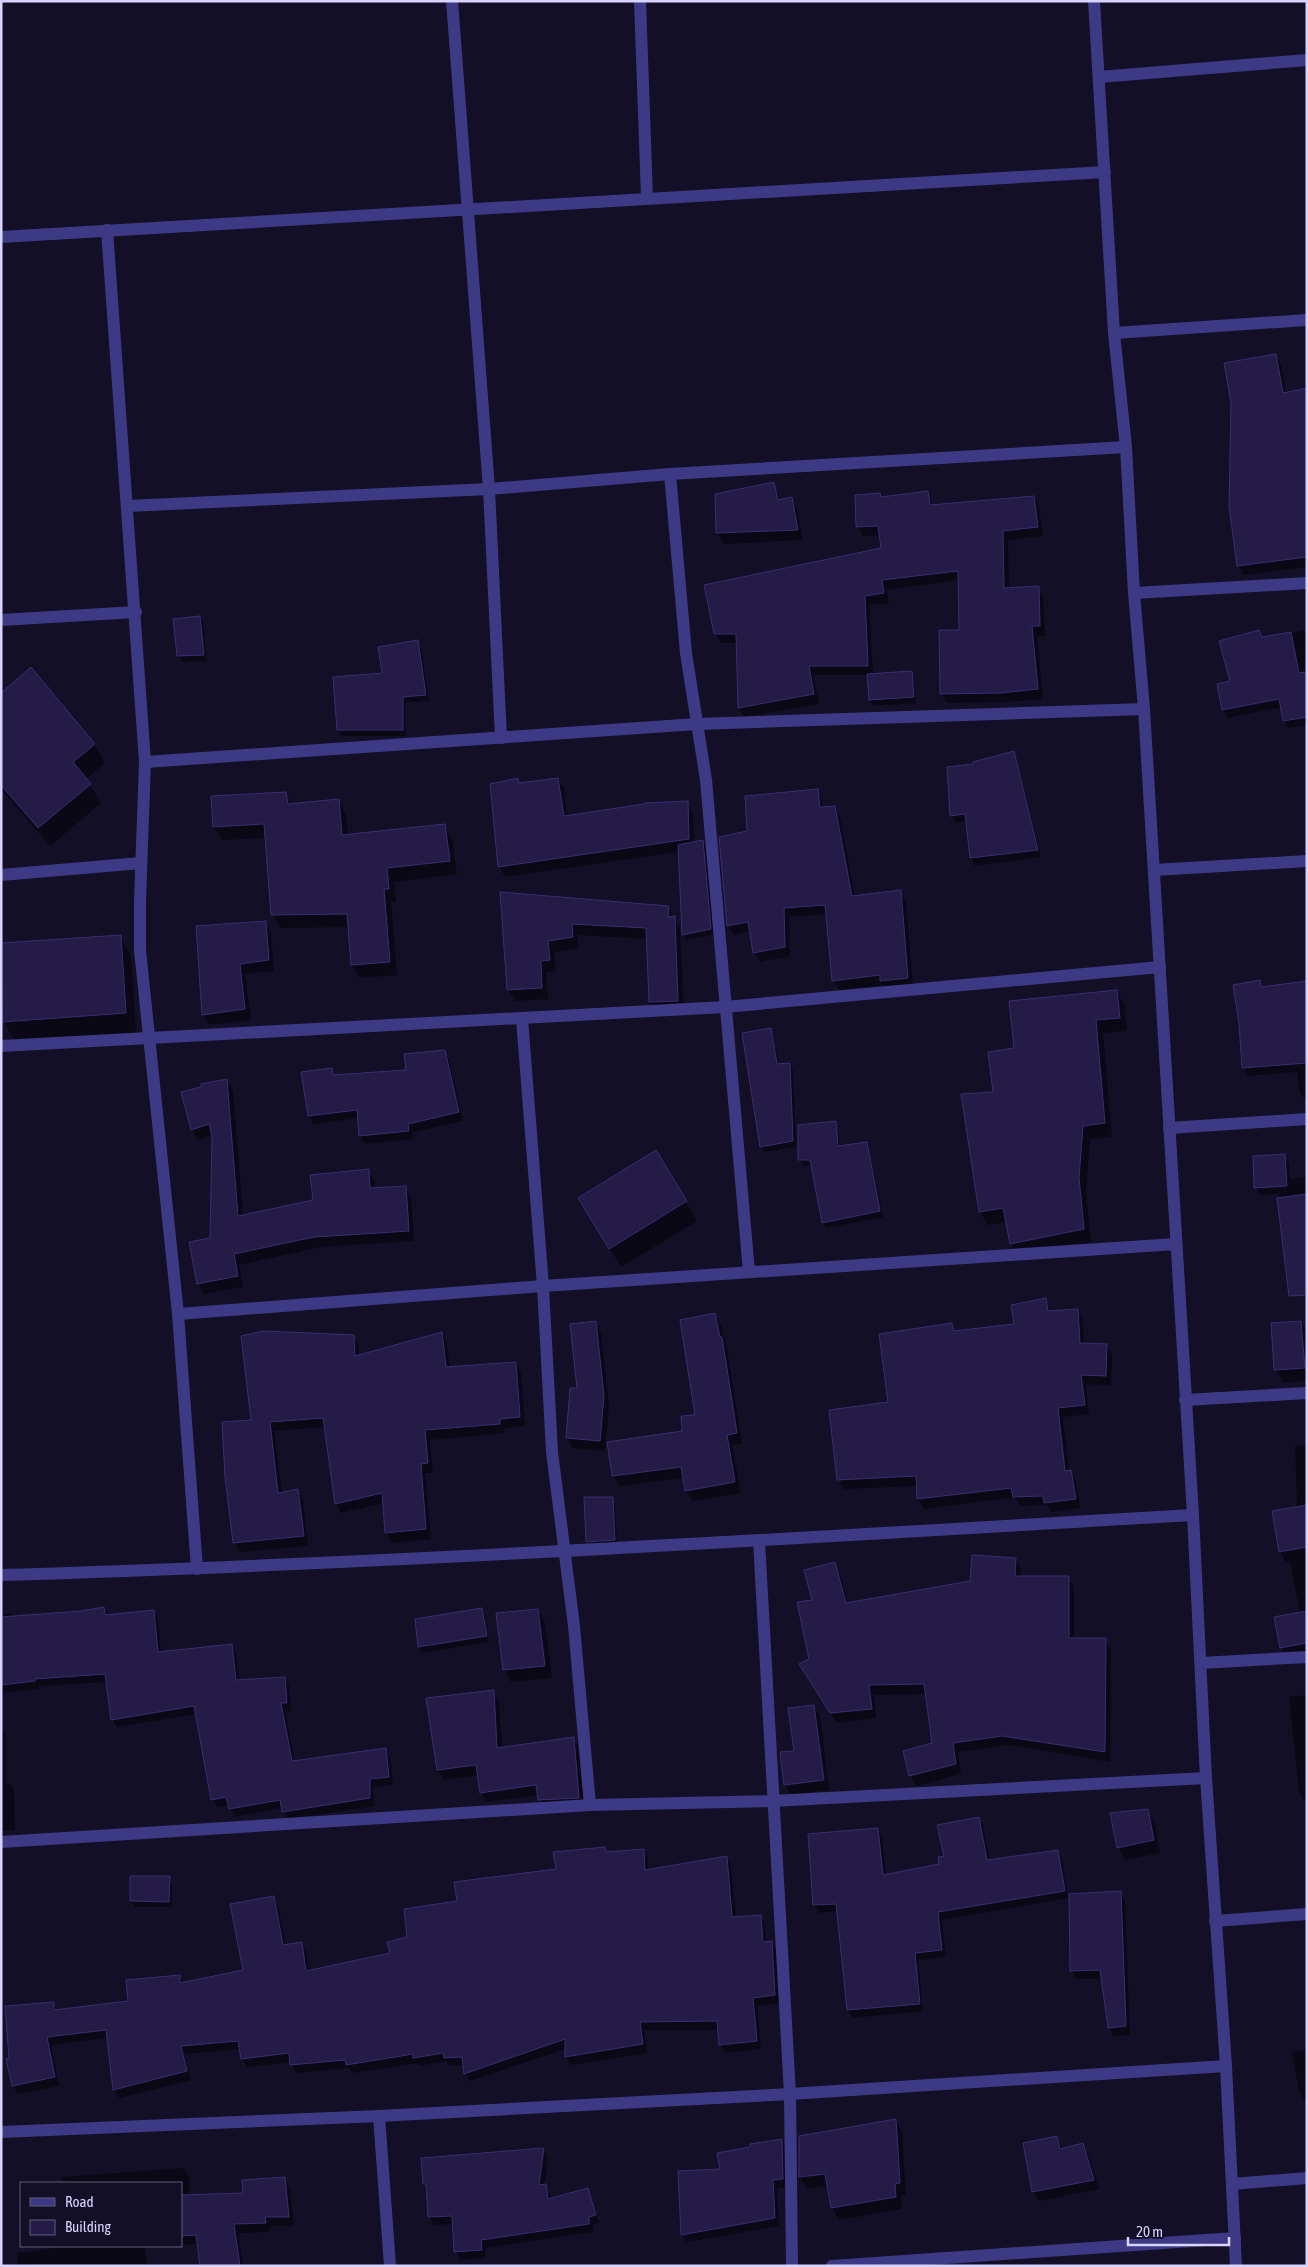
<svg xmlns="http://www.w3.org/2000/svg" width="1308" height="2267" viewBox="0 0 1308 2267" font-family="'Asap Condensed',sans-serif">
<style>
.shadow{fill:#0007}
.building{fill:#241b47;stroke:#3b2d73}
.lines{fill:none;stroke-linecap:round;stroke-linejoin:round}
.minor{stroke:#3d3a85;stroke-width:12}
.tertiary{stroke:#3d3a85;stroke-width:12}
</style>
<rect width="100%" height="100%" fill="#130f26"/>
<!-- shadow -->
<g class="shadow">
<path d="M1275 355 1281 364 1286 394 1307 390V567L1244 575 1238 565Z"/>
<path d="M773 483 781 500 791 498 797 509 803 540 724 544 717 533 716 495Z"/>
<path d="M927 493 933 506 1034 497 1039 507 1043 536 1008 540 1009 589 1038 587 1043 597 1045 636H1037L1043 699 1006 702 947 703 941 693 960 631 959 580 887 590 889 603 869 605 873 675 911 673 914 679 916 703 873 706 870 700 868 675H813L819 704 744 717 739 707 738 643H721L715 633 882 549 881 535 863 536 858 526 880 494 882 499Z"/>
<path d="M200 617 203 623 207 661 182 662 179 656Z"/>
<path d="M1307 630V725L1288 728 1284 720 1282 707 1228 718 1223 710 1232 682 1259 631 1263 638Z"/>
<path d="M418 642 421 648 429 701 405 702 406 736H341L338 730 334 678 384 674Z"/>
<path d="M1 694 94 744 105 763 86 779 101 803 50 846 1 789Z"/>
<path d="M1013 752 1017 760 1041 857 975 866 971 858 967 822 956 823 952 816 975 766Z"/>
<path d="M558 779 564 789 567 817 687 802 693 813 694 843 702 841 706 847 714 935 687 940 683 935 679 852 505 877 499 866 518 780 520 784Z"/>
<path d="M817 790 822 800 823 808H834L840 817 855 897 900 892 906 901 913 987 887 990 884 985 839 990 833 981 827 914 789 917 790 956 760 962 755 953 751 931 734 935 728 925 749 832Z"/>
<path d="M286 794 292 805 339 801 346 814 348 835 444 826 452 839 457 874 394 882 396 902H391L397 975 360 978 352 965 349 927 280 928 273 915 266 838 222 840 214 827Z"/>
<path d="M501 893 668 907 680 928 684 1012 656 1013 650 1002 648 939 577 935 579 948 554 952 556 971 546 972 548 999 515 1001 508 990Z"/>
<path d="M265 922 271 933 274 971 245 974 251 1020 209 1025 203 1014Z"/>
<path d="M120 936 131 955 136 1032 15 1041 4 1022 1 945Z"/>
<path d="M1259 981 1263 988 1307 982V1101L1300 1094 1297 1072 1248 1076 1244 1068Z"/>
<path d="M1116 991 1124 1004 1127 1031 1103 1033 1112 1137 1090 1139 1086 1192 1091 1242 1019 1257 1011 1243 1007 1222 988 1225 980 1212 963 1095 995 1093 1015 1049Z"/>
<path d="M770 1029 773 1035 779 1065 789 1064 793 1070 796 1147 764 1152 761 1146Z"/>
<path d="M444 1051 449 1059 463 1121 412 1132 413 1139 365 1144 360 1136 359 1118 313 1124 309 1116 303 1073 331 1069 335 1076 407 1071Z"/>
<path d="M227 1080 233 1091 243 1216 315 1202 368 1171 374 1181 375 1189 405 1187 411 1198 414 1241 320 1247 239 1265 243 1287 204 1294 198 1284 212 1239 213 1135 198 1140 192 1129Z"/>
<path d="M835 1122 838 1128 840 1147 866 1143 869 1149 883 1217 826 1228 823 1222 812 1165 803 1166 800 1160Z"/>
<path d="M656 1152 697 1221 621 1267 590 1217Z"/>
<path d="M1284 1156 1289 1163 1290 1179 1307 1177V1288L1288 1279 1278 1194 1260 1195 1256 1188Z"/>
<path d="M1045 1300 1051 1312 1077 1310 1083 1319 1084 1345H1106L1112 1355 1111 1386 1086 1384 1089 1414 1063 1417 1069 1471 1076 1481 1080 1508 1051 1512 1047 1505 1020 1506 1015 1497 924 1509 918 1499V1486L844 1489 839 1479 890 1403 951 1324 956 1332 1016 1325Z"/>
<path d="M714 1314 721 1325 727 1349 742 1444 732 1445 741 1493 693 1501 686 1490 684 1478 620 1486 613 1476 683 1432 696 1416Z"/>
<path d="M595 1322 601 1332 609 1407 605 1451 573 1448 567 1438Z"/>
<path d="M1301 1322 1307 1333V1381L1283 1383 1276 1370 1272 1325Z"/>
<path d="M441 1333 447 1343 450 1368 516 1363 521 1373 525 1426 504 1428 505 1433 430 1440 433 1473H425L431 1539 392 1543 386 1533 384 1503 341 1513 336 1503 325 1427 274 1431 282 1494 297 1490 303 1500 308 1546 240 1552 234 1542 253 1422 353 1336 359 1346V1357Z"/>
<path d="M1307 1445V1654L1287 1658 1281 1647 1300 1613 1290 1562 1286 1563 1280 1552 1273 1512 1297 1508 1295 1446Z"/>
<path d="M612 1498 615 1504 617 1546 591 1547 587 1541Z"/>
<path d="M1016 1559 1021 1569V1577H1068L1074 1587V1640H1105L1111 1650 1110 1762 1008 1745 958 1752 961 1774 916 1786 911 1776 904 1752 934 1744 927 1694 874 1695 876 1718 837 1723 807 1674 810 1659 814 1601 835 1564 840 1573 848 1604 971 1582Z"/>
<path d="M103 1608 108 1616 153 1611 158 1619 161 1653 232 1646 236 1654 239 1681 285 1678 289 1686 291 1711H285L295 1762 385 1750 390 1757 393 1785 373 1787 374 1806 288 1819 282 1808 235 1817 229 1805 217 1807 212 1799 196 1714 117 1727 112 1719 107 1682 39 1686V1689L1 1693V1615L11 1613 13 1617H55Z"/>
<path d="M482 1609 485 1615 489 1642 422 1653 419 1647 416 1620Z"/>
<path d="M538 1610 545 1623 552 1678 511 1682 504 1670Z"/>
<path d="M494 1692 499 1702 502 1748 573 1738 579 1748 584 1807 545 1810 538 1795 487 1802 481 1792 479 1775 444 1780 438 1770 427 1700Z"/>
<path d="M1307 1695V1802H1305L1299 1792 1289 1697Z"/>
<path d="M814 1706 820 1716 829 1790 791 1795 785 1785 795 1752Z"/>
<path d="M1 1728 6 1734V1785L10 1784 14 1790 15 1830 1 1831Z"/>
<path d="M1147 1811 1155 1823 1160 1853 1125 1860 1118 1847Z"/>
<path d="M978 1818 983 1826 990 1861 1058 1852 1062 1859 1068 1898 942 1920 946 1957 918 1960 923 2011 852 2018 848 2010 838 1911 819 1913 814 1905 877 1829 882 1837 886 1876 941 1865 945 1857Z"/>
<path d="M605 1848 608 1853 643 1850 648 1859V1871L727 1857 731 1865 736 1918 760 1916 765 1925 766 1943 771 1942 776 1951 779 2003 757 2006 761 2049 725 2053 721 2044 719 2030H644L647 2053 571 2065 566 2057V2049L470 2081 465 2073 464 2065 450 2066 447 2061 419 2066 418 2063 352 2073 349 2068 296 2073 291 2062 247 2067 242 2058 241 2049 184 2054 191 2080 119 2098 114 2089 108 2038 51 2045 59 2086 18 2094 13 2086 10 2059 53 2003 57 2011 129 2002 179 1976 184 1984 244 1971 273 1898 278 1906 286 1946 301 1943 306 1952 309 1972 391 1954 408 1938 459 1902 557 1870 555 1853Z"/>
<path d="M169 1878 172 1884V1907H135L131 1901Z"/>
<path d="M1120 1892 1125 1901 1130 2035 1114 2036 1109 2027 1102 1979H1076L1071 1970Z"/>
<path d="M1307 2049V2102L1306 2103 1299 2091 1292 2052Z"/>
<path d="M896 2120 902 2132 906 2195H901L902 2209 839 2220 832 2208 828 2186 807 2189 800 2177Z"/>
<path d="M1057 2137 1063 2149 1083 2144 1088 2154 1099 2189 1039 2201 1033 2191Z"/>
<path d="M782 2140 786 2148 787 2187 777 2188 779 2226 687 2242 682 2234 721 2170 752 2148Z"/>
<path d="M543 2149 548 2157 544 2186 550 2194 551 2199 588 2190 592 2198 599 2223 593 2225V2232L485 2248 486 2258 460 2260 456 2252 454 2224 434 2225 429 2217 428 2189 425 2183Z"/>
<path d="M183 2168 189 2177V2196L244 2194 285 2179 290 2188 294 2226H270V2232L238 2233 243 2266H201L198 2244 181 2245V2183H63L62 2177Z"/>
<path d="M49 2246H158H145L147 2266H18L17 2253 49 2249Z"/>
</g>
<!-- building -->
<g class="building">
<path d="M1276 354 1283 393 1307 388V557L1237 566 1229 506 1231 403 1224 363Z"/>
<path d="M774 482 778 500 792 497 798 530 716 533 715 494Z"/>
<path d="M928 491 930 505 1034 496 1038 527 1003 531 1004 588 1039 586 1040 626H1032L1038 689 1000 693 940 694 939 630H959L958 571 882 580 884 593 865 596 868 666H809L814 694 738 708 736 634H714L704 585 881 548 878 526 856 527 855 495 880 493 881 497Z"/>
<path d="M200 616 204 655 177 656 173 619Z"/>
<path d="M1259 630 1262 637 1291 632 1299 673 1307 672V717L1283 721 1279 699 1222 710 1217 684 1230 681 1219 641Z"/>
<path d="M418 640 426 695 403 697V730H337L333 677 382 673 378 647Z"/>
<path d="M31 667 95 744 73 762 91 784 38 828 1 785V693Z"/>
<path d="M912 671 914 697 869 700 867 674Z"/>
<path d="M1014 751 1038 850 970 858 965 814 950 816 947 767 973 764V762Z"/>
<path d="M518 778 519 783 558 778 564 816 644 804V803L688 801 689 839 498 867 490 784Z"/>
<path d="M818 789 820 807 835 806 852 896 901 890 908 978 880 981V975L832 981 825 905 784 908 785 947 753 953 748 922 727 926 719 837 747 831 745 796Z"/>
<path d="M286 792 288 804 339 799 342 835 445 824 450 861 387 868 389 889H384L390 962 351 965 347 914 271 915 264 824 213 827 211 796Z"/>
<path d="M703 840 711 929 682 935 678 845Z"/>
<path d="M500 892 669 906 668 917 675 916 678 1001 649 1002 646 928 572 924 573 937 548 941 550 960 541 961 542 988 507 990Z"/>
<path d="M266 921 269 960 240 964 245 1009 202 1015 196 926Z"/>
<path d="M121 935 126 1013 2 1022 1 943Z"/>
<path d="M1260 980 1261 987 1307 981V1063L1242 1068 1239 1024 1233 985Z"/>
<path d="M1117 990 1120 1018 1096 1020 1105 1123 1083 1126 1079 1178 1084 1229 1010 1244 1003 1208 979 1212 961 1094 993 1092 988 1052 1014 1048 1009 1001Z"/>
<path d="M771 1028 777 1064 790 1063 793 1141 760 1147 742 1033Z"/>
<path d="M445 1050 459 1112 408 1124 409 1131 359 1136 357 1110 308 1116 301 1072 332 1068 333 1075 406 1070 404 1054Z"/>
<path d="M227 1079 238 1216 313 1200 310 1175 369 1169 370 1188 406 1186 409 1231 314 1237 234 1254 238 1276 197 1284 189 1242 210 1238 212 1136 209 1124 191 1130 181 1092 201 1087V1084Z"/>
<path d="M836 1121 838 1146 867 1142 880 1211 822 1223 810 1160H798V1125Z"/>
<path d="M656 1150 687 1201 609 1249 578 1198Z"/>
<path d="M1285 1154 1287 1186 1254 1188 1253 1156Z"/>
<path d="M1307 1194V1295L1289 1296 1277 1198Z"/>
<path d="M1046 1298 1048 1311 1078 1309 1080 1343 1107 1344 1106 1376 1081 1375 1085 1405 1058 1408 1065 1471 1071 1470 1076 1499 1044 1503 1043 1496 1013 1497 1011 1488 917 1499 916 1476 837 1480 829 1410 888 1402 879 1334 952 1323 954 1331 1014 1324 1011 1305Z"/>
<path d="M715 1313 720 1337H722L737 1433 727 1435 735 1482 685 1491 681 1467 612 1476 607 1442 682 1431 681 1416 695 1415 680 1320Z"/>
<path d="M596 1321 604 1396 600 1441 566 1438 570 1388H577L570 1324Z"/>
<path d="M1301 1321 1305 1368 1274 1370 1271 1323Z"/>
<path d="M263 1331 354 1335 355 1356 442 1332 446 1367 516 1362 520 1417 500 1419V1424L425 1430 428 1463 421 1464 426 1529 385 1533 382 1493 335 1504 323 1418 270 1422 278 1493 298 1489 304 1536 233 1543 225 1477 222 1422 251 1420 241 1336Z"/>
<path d="M584 1497H613L615 1540 586 1542Z"/>
<path d="M1307 1505V1547L1279 1552 1272 1511Z"/>
<path d="M972 1555 1016 1558 1015 1576H1069V1638H1106L1105 1752 1002 1736 953 1743 956 1764 909 1776 903 1751 932 1743 924 1684 869 1685 872 1709 830 1713 799 1664 809 1659 797 1602 812 1600 804 1570 835 1562 846 1603 970 1581Z"/>
<path d="M104 1607 105 1615 154 1610 158 1652 232 1644 236 1680 285 1677 287 1703H281L292 1761 386 1748 389 1777 370 1779V1798L282 1812 280 1800 229 1809 226 1797 211 1800 194 1706 111 1720 105 1674 35 1679V1681L1 1685V1617L81 1611Z"/>
<path d="M482 1608 487 1636 418 1647 415 1619Z"/>
<path d="M538 1609 545 1666 503 1670 496 1613Z"/>
<path d="M1307 1611V1643L1280 1648 1274 1617Z"/>
<path d="M494 1690 497 1748 574 1737 579 1798 538 1800 536 1785 480 1793 476 1765 437 1770 426 1698Z"/>
<path d="M814 1705 824 1780 784 1785 780 1752 794 1751 788 1708Z"/>
<path d="M1148 1809 1154 1840 1117 1848 1110 1813Z"/>
<path d="M979 1817 987 1860 1058 1850 1065 1891 938 1912 942 1950 915 1953 920 2004 847 2010 836 1904 813 1905 808 1834 878 1828 883 1875 939 1864 938 1857 944 1856 937 1825Z"/>
<path d="M605 1847 606 1852 644 1849 645 1870 727 1856 732 1917 761 1915 763 1942 772 1941 775 1995 753 1998 757 2041 719 2045 717 2021 640 2022 643 2044 565 2057V2039L464 2074 462 2057 444 2058 443 2053 413 2058V2054L346 2065 345 2060 290 2065 289 2053 241 2059 238 2041 181 2046 187 2071 113 2090 106 2030 47 2037 55 2077 12 2086 6 2059 9 2058 5 2006 54 2002V2010L128 2001 126 1980 180 1975V1983L243 1970 230 1904 274 1896 283 1945 302 1942 306 1971 390 1953 387 1942 407 1937 404 1909 457 1901 454 1882 556 1869 553 1852Z"/>
<path d="M130 1876H170L169 1902 130 1901Z"/>
<path d="M1121 1891 1126 2026 1108 2028 1100 1970 1070 1971 1069 1894Z"/>
<path d="M896 2119 900 2183 895 2184 896 2197 831 2208 825 2174 799 2177V2136Z"/>
<path d="M1057 2136 1060 2149 1083 2143 1094 2180 1032 2192 1023 2143Z"/>
<path d="M782 2139 783 2179 773 2180 775 2218 681 2235 678 2171 720 2169 717 2153 750 2147V2144Z"/>
<path d="M544 2148 539 2185 546 2184 548 2199 588 2188 596 2215 589 2217V2224L481 2240 482 2250 454 2252 452 2216 428 2217 426 2184H423L421 2158Z"/>
<path d="M285 2177 289 2217H265L266 2223 234 2224 240 2266H200L196 2235 181 2236V2195L243 2193 242 2180Z"/>
</g>
<g class="lines">
<!-- minor -->
<g class="minor">
<path d="M452 1 489 489 501 738"/>
<path d="M640 1 647 198"/>
<path d="M1099 77 1307 60"/>
<path d="M107 230 145 762 140 901V950L178 1314 197 1569"/>
<path d="M1 237 1105 172"/>
<path d="M1114 333 1307 320"/>
<path d="M670 474 686 653 706 780 749 1272"/>
<path d="M128 506 489 489 670 474 1126 447"/>
<path d="M1134 593 1307 583"/>
<path d="M1 620 136 612"/>
<path d="M145 762 697 724 1144 709"/>
<path d="M1154 870 1307 861"/>
<path d="M1 875 141 863"/>
<path d="M522 1019 543 1286 552 1452 574 1626 590 1805"/>
<path d="M1 1046 725 1007 1160 967"/>
<path d="M1169 1128 1307 1119"/>
<path d="M178 1314 543 1286 1176 1244"/>
<path d="M1185 1400 1307 1393"/>
<path d="M759 1541 790 2094 792 2266"/>
<path d="M1 1575C399 1563 796 1538 1193 1515"/>
<path d="M1201 1663 1307 1657"/>
<path d="M1 1842 590 1805 772 1801 1206 1778"/>
<path d="M1215 1921 1307 1914"/>
<path d="M379 2116 390 2266"/>
<path d="M1 2132 379 2116 790 2094 1226 2066"/>
<path d="M1232 2184 1307 2178"/>
<path d="M832 2266 1235 2238"/>
</g>
<!-- tertiary -->
<path class="tertiary" d="M1094 1 1114 333 1126 447 1134 593 1144 709 1193 1515 1206 1778 1226 2066 1236 2266"/>
</g>
<!-- border -->
<rect width="1308" height="2267" fill="none" stroke="#d9d4ff" stroke-width="5"/>
<!-- legend -->
<rect x="20" y="2182" width="162" height="65" fill="#130f26" stroke="#625e7d"/>
<rect x="30" y="2198" width="25" height="8" fill="#3d3a85" stroke="#625e7d"/>
<text x="65" y="2207" font-size="15" fill="#d9d4ff">Road</text>
<rect x="30" y="2220" width="25" height="15" fill="#241b47" stroke="#625e7d"/>
<text x="65" y="2232" font-size="15" fill="#d9d4ff">Building</text>
<!-- scale -->
<path d="M1128 2237v8h101v-8" fill="none" stroke="#d9d4ff" stroke-width="2.5"/>
<text x="1136" y="2237" font-size="15" fill="#d9d4ff" stroke="#130f26" stroke-width="4" paint-order="stroke">20 m</text>
</svg>
